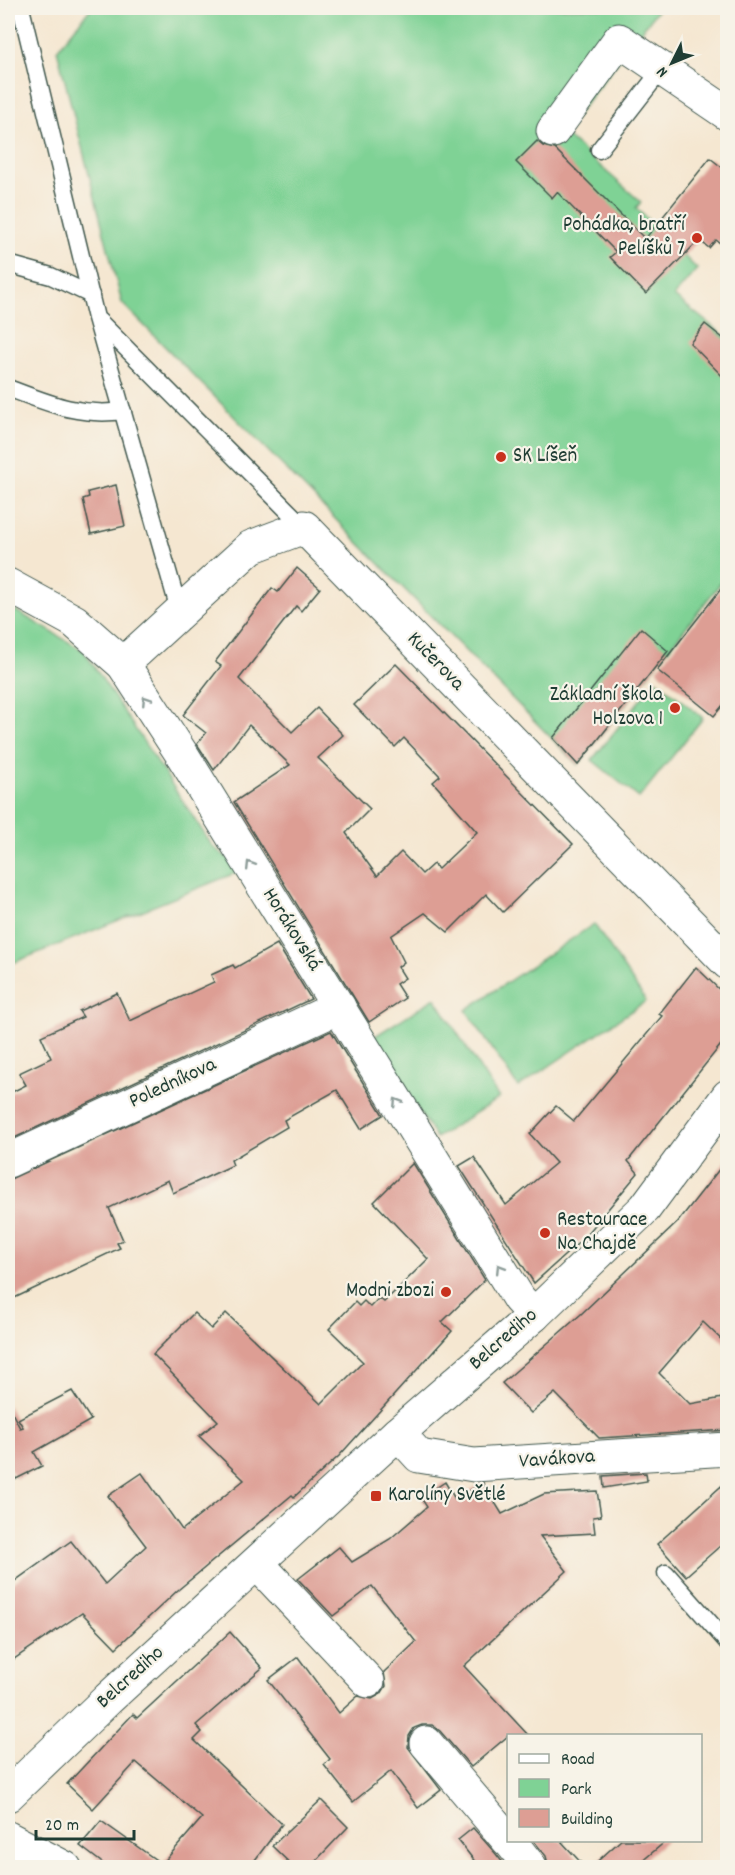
<svg xmlns="http://www.w3.org/2000/svg" width="735" height="1875" viewBox="0 0 735 1875" font-family="Dekko,sans-serif">
<style>
.green{fill:#7fd295;stroke:#4f8864;stroke-width:1.5}
.building{fill:#dd9e94}
.lines{fill:none;stroke-linecap:round;stroke-linejoin:round}
.service-casing{stroke:#3f564c;stroke-width:19}
.minor-casing{stroke:#3f564c;stroke-width:35}
.tertiary-casing{stroke:#3f564c;stroke-width:35}
.service{stroke:#fff;stroke-width:16}
.minor{stroke:#fff;stroke-width:33}
.tertiary{stroke:#fff;stroke-width:33}
.oneway{stroke:#8f9e9a}
.poi-dot{fill:#c8321e;stroke:#f7f3e8;stroke-width:2}
.labels{text-anchor:middle;dominant-baseline:central;stroke-width:4.5;stroke-linejoin:round;paint-order:stroke}
.poi-label{font-size:21px;fill:#1f3d34;stroke:#f7f3e8;text-anchor:end}
.street-label{font-size:21px;fill:#1f3d34;stroke:#f7f3e8}
</style>
<rect width="100%" height="100%" fill="#f7f3e8"/>
<filter id="ink" filterUnits="userSpaceOnUse"><feTurbulence type="fractalNoise" baseFrequency=".0167" numOctaves="2"/><feDisplacementMap in="SourceGraphic" scale="12" xChannelSelector="R" yChannelSelector="G"/><feConvolveMatrix kernelMatrix="1 2 1 2 8 2 1 2 1" color-interpolation-filters="sRGB"/></filter>
<filter id="wash" filterUnits="userSpaceOnUse"><feTurbulence type="fractalNoise" baseFrequency=".008" numOctaves="4" result="noise"/><feDisplacementMap in="SourceGraphic" scale="24" xChannelSelector="R" yChannelSelector="G"/><feGaussianBlur stdDeviation="1.35" result="paint"/><feColorMatrix in="noise" values="0 0 0 0 0 0 0 0 0 0 0 0 0 0 0 0 0 1.4 0 .05"/><feComposite in="paint" operator="in"/></filter>
<g filter="url(#wash)">
<rect width="100%" height="100%" fill="#f5e7d1"/>
<!-- green -->
<g class="green">
<path d="M91 8H659L563 133 641 202 636 208 697 269 674 296 727 338V575L578 765 122 303 57 50Z"/>
<path d="M8 606 84 651 213 847 236 864 238 872 8 965Z"/>
<path d="M656 680 703 718 639 798 592 760Z"/>
<path d="M594 924 646 1001 518 1087 466 1010Z"/>
<path d="M435 998 499 1098 436 1138 372 1038Z"/>
</g>
<g id="blocks">
<!-- building -->
<g class="building">
<path d="M537 141 543 146 555 149 645 239 710 158 728 172V249L716 240 709 248 699 240 646 294 610 257 616 252 557 192 552 198 516 162Z"/>
<path d="M705 324 728 342V382L690 343Z"/>
<path d="M116 485 125 526 91 534 83 499 89 497 88 492Z"/>
<path d="M297 568 320 588 301 611 296 606 239 679 292 732 317 708 343 735 318 758 370 809 346 833 377 876 401 852 422 874 433 864 438 869 477 832 433 782 440 776 404 738 395 747 354 705 396 664 573 844 503 912 486 894 448 932 425 913 391 936 404 962 398 967 405 978 396 984 405 998 369 1022 234 802 290 765 249 725 214 770 197 744 206 733 183 715 221 666 215 662 252 614 272 588 278 592Z"/>
<path d="M728 580V699L714 716 657 670Z"/>
<path d="M641 628 668 651 578 765 553 738Z"/>
<path d="M277 944 311 999 8 1141V1094L26 1085 19 1073 51 1058 41 1036 83 1017 79 1011 117 993 130 1021 214 982 211 975 233 965 235 968Z"/>
<path d="M696 967 728 998V1036L628 1161 638 1173 584 1238 534 1283 459 1166 474 1157 506 1205 556 1163 530 1134 556 1106 574 1121 662 1016 659 1014Z"/>
<path d="M331 1031 383 1115 361 1129 337 1090 284 1120 287 1127 231 1160 233 1165 173 1193 168 1180 109 1208 123 1240 117 1243 120 1248 8 1301V1180Z"/>
<path d="M728 1158V1346L703 1322 659 1373 690 1404 728 1397V1430L599 1438 555 1393 531 1413 502 1383 580 1315 677 1223Z"/>
<path d="M413 1163 485 1280 442 1322 452 1331 339 1456 294 1497 292 1495 178 1590 116 1648 82 1613 8 1663V1586L71 1541 105 1584 146 1546 108 1496 142 1473 182 1530 244 1480 199 1436 218 1421 153 1354 194 1313 211 1329 226 1313 321 1404 363 1362 329 1329 355 1302 359 1306 364 1301 370 1307 379 1298 384 1302 428 1259 374 1202Z"/>
<path d="M72 1391 91 1420 34 1452 42 1466 16 1479 8 1466V1405L20 1428 23 1427 18 1419Z"/>
<path d="M646 1473 647 1481 604 1488 603 1476Z"/>
<path d="M728 1480V1539L686 1576 657 1544Z"/>
<path d="M445 1482 455 1499 483 1483 502 1514 544 1494 597 1491 601 1516 593 1517 595 1533 540 1536 567 1571 464 1666 529 1736H508L471 1767 440 1731 432 1725H422L414 1728 409 1736 408 1747 441 1790 418 1808 391 1771 353 1802 324 1765 330 1759 268 1680 298 1657 339 1713 358 1696 372 1699 381 1694 386 1686 384 1672 416 1642 372 1586 333 1616 298 1579 339 1547 352 1562 390 1539 427 1507 421 1498Z"/>
<path d="M230 1632 262 1668 196 1725 202 1732 194 1740 282 1824 249 1868H109L80 1846 101 1821 162 1864 202 1818 136 1762 93 1809 67 1784 133 1714 137 1718Z"/>
<path d="M321 1800 348 1827 309 1868H295L272 1846Z"/>
<path d="M473 1828 496 1854 507 1868H480L458 1840Z"/>
<path d="M533 1840H560L586 1868H549L546 1856Z"/>
<path d="M621 1840H667L634 1868H590Z"/>
</g>
</g>
</g>
<g filter="url(#ink)">
<use href="#blocks" fill-opacity="0" stroke="#3f564c" stroke-width="1.5"/>
<g class="lines">
<defs>
<g id="service">
<path d="M21 8 96 318 179 610"/>
<path d="M599 150 662 69"/>
<path d="M8 264 51 276 91 295"/>
<path d="M99 321 304 527"/>
<path d="M8 388C48 403 79 417 123 411"/>
<path d="M666 1573 728 1643"/>
</g>
<g id="minor">
<path d="M553 131 619 40 728 114"/>
<path d="M8 585 74 621 123 664 183 756 519 1299 534 1315"/>
<path d="M123 664 251 547 304 527 728 963"/>
<path d="M8 1161 339 1007"/>
<path d="M398 1433 419 1456 474 1465 728 1449"/>
<path d="M257 1563 368 1681"/>
<path d="M426 1743 508 1840"/>
<path d="M8 1838 65 1868"/>
<path d="M509 1840 531 1868"/>
</g>
<path id="tertiary" d="M8 1795 108 1699 398 1433 534 1315 645 1208 728 1096"/>
</defs>
<!-- service casing -->
<use href="#service" class="service-casing"/>
<!-- minor casing -->
<use href="#minor" class="minor-casing"/>
<!-- tertiary casing -->
<use href="#tertiary" class="tertiary-casing"/>
<!-- service -->
<use href="#service" class="service"/>
<!-- minor -->
<use href="#minor" class="minor"/>
<!-- tertiary -->
<use href="#tertiary" class="tertiary"/>
</g>
<!-- one-way arrows -->
<defs><path id="oneway-chevron" d="M-2-3.5L2.5 0L-2 3.5" fill="none" stroke-width="1.6" stroke-linecap="round" stroke-linejoin="round" transform="scale(1.5)"/></defs>
<g class="oneway">
<use href="#oneway-chevron" transform="translate(146 700) rotate(-123)"/>
<use href="#oneway-chevron" transform="translate(250 865) rotate(-122)"/>
<use href="#oneway-chevron" transform="translate(397 1102) rotate(-122)"/>
<use href="#oneway-chevron" transform="translate(500 1268) rotate(-122)"/>
</g>
</g>
<!-- markers -->
<g class="poi-dot">
<circle cx="697" cy="238" r="6"/>
<circle cx="501" cy="457" r="6"/>
<circle cx="675" cy="708" r="6"/>
<circle cx="545" cy="1233" r="6"/>
<circle cx="446" cy="1292" r="6"/>
<rect x="370" y="1490" width="12" height="12" rx="3"/>
</g>
<g class="labels">
<!-- poi labels -->
<g class="poi-label">
<text x="685" y="226">Pohádka, bratří<tspan x="685" dy="24">Pelíšků 7</tspan></text>
<text x="513" y="457" text-anchor="start">SK Líšeň</text>
<text x="663" y="696">Základní škola<tspan x="663" dy="24">Holzova 1</tspan></text>
<text x="557" y="1221" text-anchor="start">Restaurace<tspan x="557" dy="24">Na Chajdě</tspan></text>
<text x="434" y="1292">Modni zbozi</text>
<text x="388" y="1496" text-anchor="start">Karolíny Světlé</text>
</g>
<!-- street labels -->
<g class="street-label">
<text transform="translate(435 662) rotate(46)">Kučerova</text>
<text transform="translate(291 930) rotate(58)">Horákovská</text>
<text transform="translate(173 1084) rotate(-25)">Poledníkova</text>
<text transform="translate(504 1340) rotate(-41)">Belcrediho</text>
<text transform="translate(557 1460) rotate(-4)">Vavákova</text>
<text transform="translate(131 1678) rotate(-42)">Belcrediho</text>
</g>
</g>
<!-- margin -->
<rect width="735" height="1875" fill="none" stroke="#f7f3e8" stroke-width="30"/>
<!-- legend -->
<rect x="507" y="1734" width="195" height="108" fill="#f7f3e8" stroke="#a1aaa0" stroke-width="1.5"/>
<rect x="519" y="1754" width="30" height="9" fill="#ffffff" stroke="#a1aaa0" stroke-width="1.5"/>
<text x="561" y="1764" font-size="18" fill="#1f3d34">Road</text>
<rect x="519" y="1779" width="30" height="18" fill="#7fd295" stroke="#a1aaa0" stroke-width="1.5"/>
<text x="561" y="1794" font-size="18" fill="#1f3d34">Park</text>
<rect x="519" y="1809" width="30" height="18" fill="#dd9e94" stroke="#a1aaa0" stroke-width="1.5"/>
<text x="561" y="1824" font-size="18" fill="#1f3d34">Building</text>
<!-- north arrow -->
<g transform="translate(672 63) rotate(227)" stroke="#f7f3e8" stroke-width="4.5" paint-order="stroke">
<path d="M0-4.5L10 22L0 15L-10 22Z" fill="#1f3d34"/>
<text y="-9" font-size="16" font-weight="bold" text-anchor="middle" fill="#1f3d34">N</text>
</g>
<!-- scale -->
<path d="M36 1830v9h98v-9" fill="none" stroke="#1f3d34" stroke-width="3"/>
<text x="45" y="1830" font-size="18" fill="#1f3d34" stroke="#f7f3e8" stroke-width="4.5" paint-order="stroke">20 m</text>
</svg>
